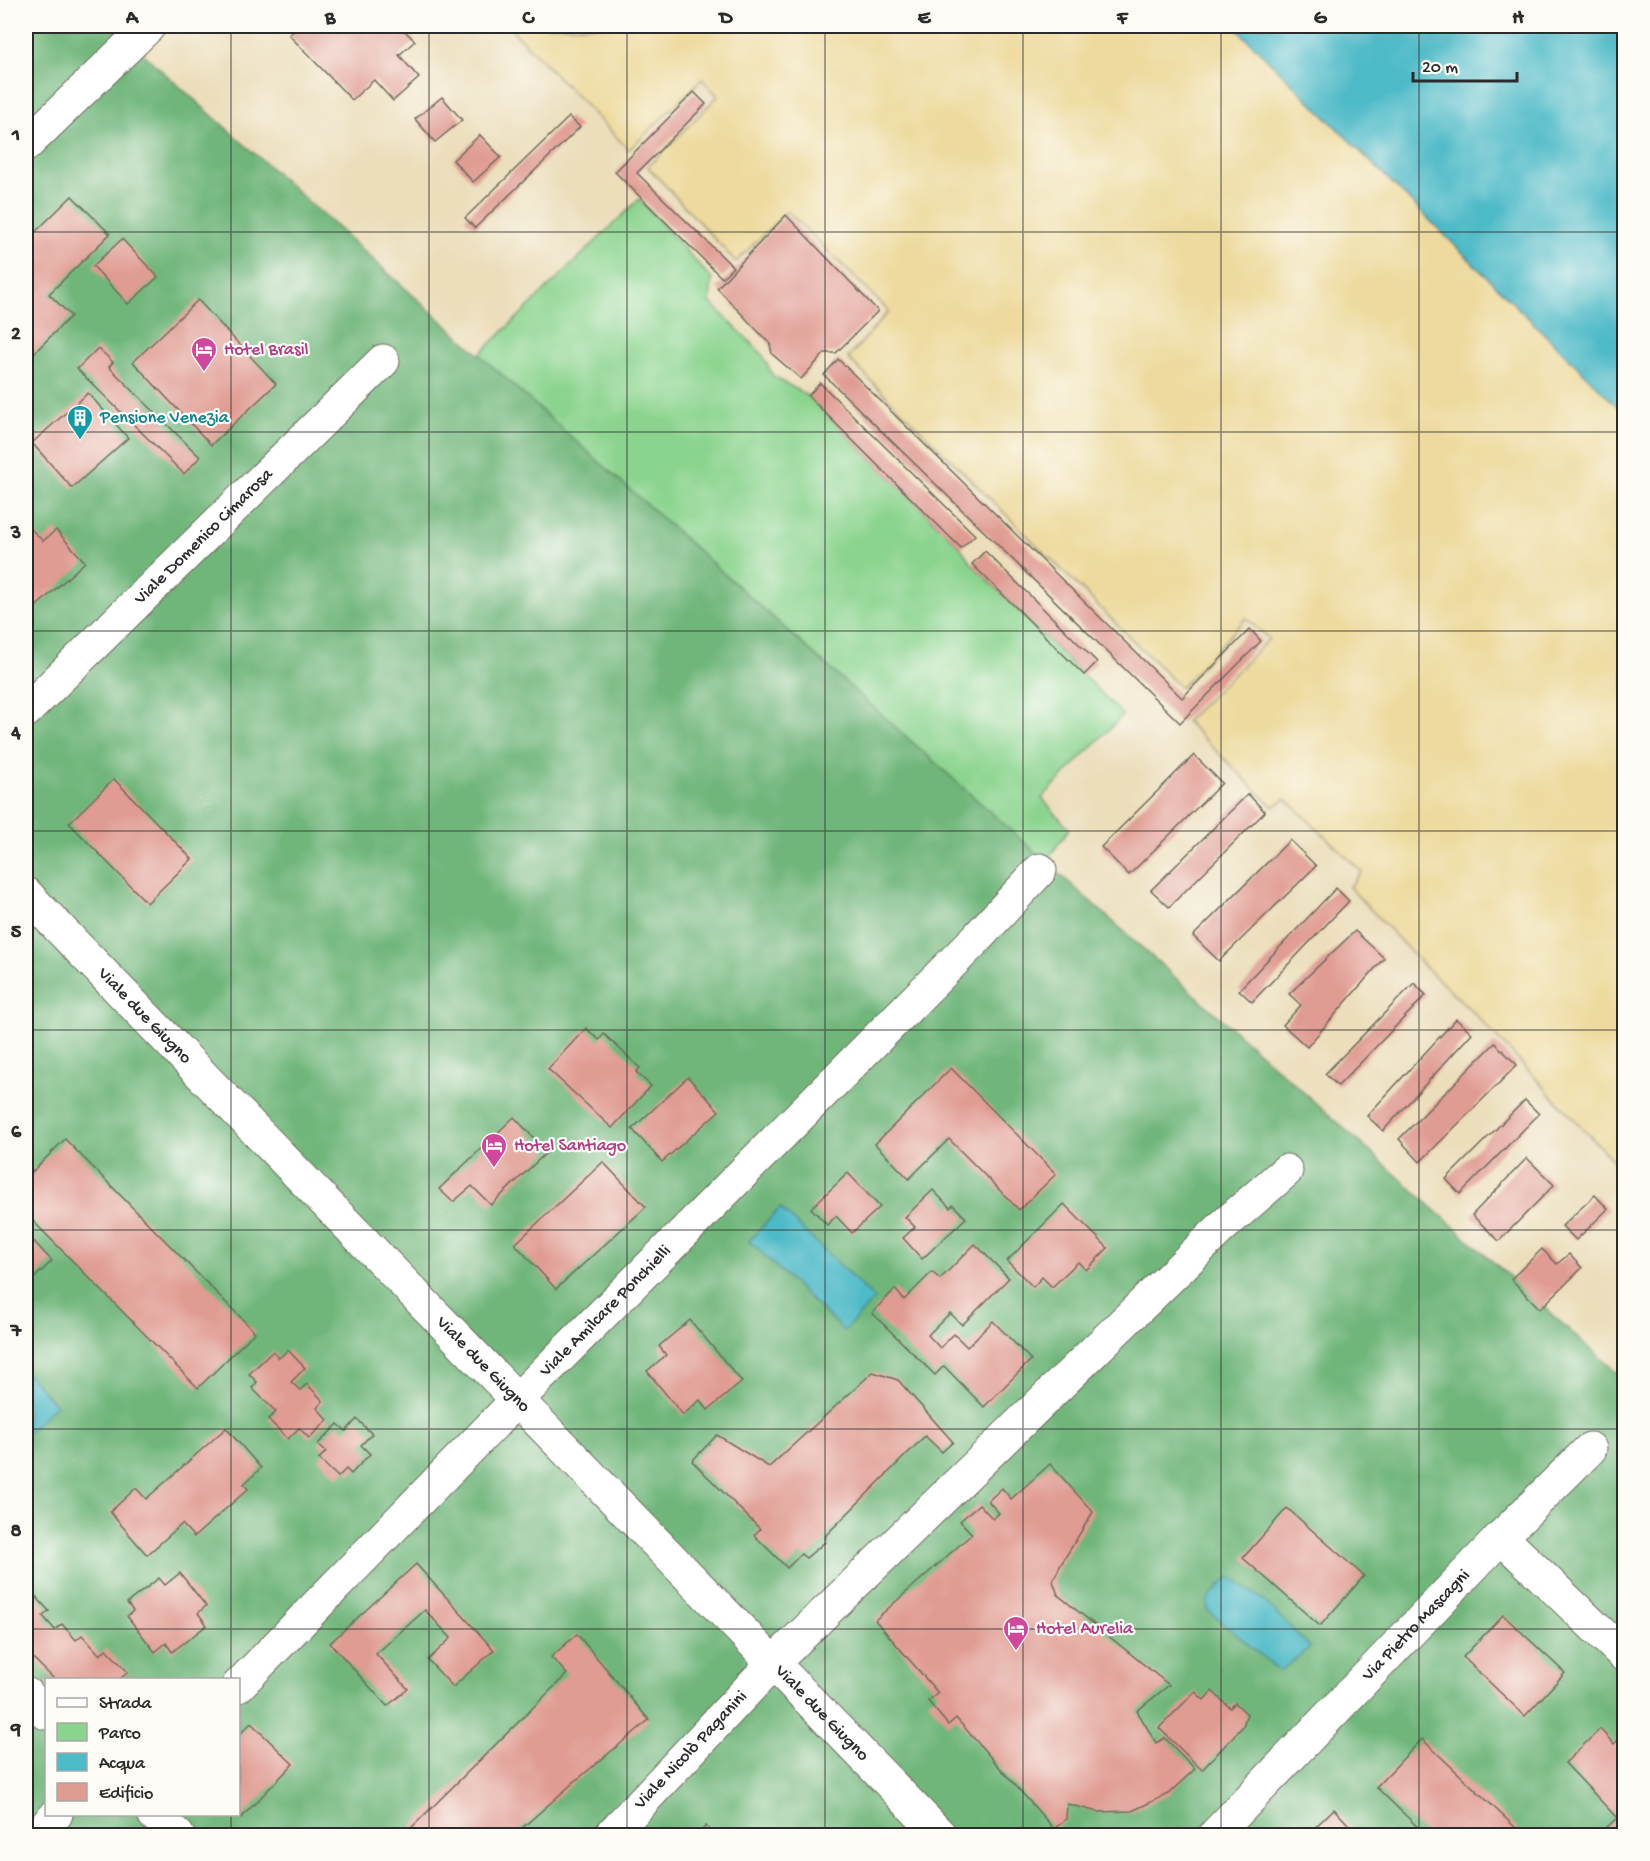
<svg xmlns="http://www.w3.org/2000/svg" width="1650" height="1861" viewBox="0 0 1650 1861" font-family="'Gochi Hand',sans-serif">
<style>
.green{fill:#8bd48f;stroke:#5b805d;stroke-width:1.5}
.forest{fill:#70b67a;stroke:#4e7052;stroke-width:1.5;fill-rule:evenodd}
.sand{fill:#eeda9e;stroke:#8c8264;stroke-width:1.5}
.water{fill:#4dbac7;stroke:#3c7279;stroke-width:1.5}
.building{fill:#e09b92}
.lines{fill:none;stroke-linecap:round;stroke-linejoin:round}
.minor-casing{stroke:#6f6a5d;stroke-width:35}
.minor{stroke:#fff;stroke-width:33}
.grid{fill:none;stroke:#2b2b2b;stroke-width:1.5;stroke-opacity:0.55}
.labels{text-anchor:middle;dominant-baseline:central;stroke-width:4.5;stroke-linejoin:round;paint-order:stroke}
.hotel-label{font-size:18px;fill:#b23c85;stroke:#fdfcf7;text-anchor:start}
.culture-label{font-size:18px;fill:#0d838f;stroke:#fdfcf7;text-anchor:start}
.street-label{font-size:18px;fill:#2b2b2b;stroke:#fdfcf7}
.neatline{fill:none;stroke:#2b2b2b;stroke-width:2}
.grid-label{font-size:20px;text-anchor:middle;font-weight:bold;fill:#2b2b2b}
</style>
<rect width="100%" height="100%" fill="#fdfcf7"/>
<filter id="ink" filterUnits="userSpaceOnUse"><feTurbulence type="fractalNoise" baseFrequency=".0167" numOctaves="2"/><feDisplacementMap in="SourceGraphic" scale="12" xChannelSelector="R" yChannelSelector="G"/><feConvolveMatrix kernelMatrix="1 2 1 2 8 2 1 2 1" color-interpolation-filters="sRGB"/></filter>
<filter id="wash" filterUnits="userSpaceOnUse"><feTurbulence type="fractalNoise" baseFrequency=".008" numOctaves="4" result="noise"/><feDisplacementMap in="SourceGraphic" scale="24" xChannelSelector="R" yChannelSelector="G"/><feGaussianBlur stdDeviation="1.35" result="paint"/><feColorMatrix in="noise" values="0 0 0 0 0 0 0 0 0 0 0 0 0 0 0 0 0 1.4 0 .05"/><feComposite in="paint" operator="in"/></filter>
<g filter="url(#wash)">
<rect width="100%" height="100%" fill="#ecdebb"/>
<!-- green -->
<path class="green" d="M639 199 712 279 710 302 762 354 773 376 808 396 961 548 972 564 1123 715 1042 798 1069 829 1040 870 441 392Z"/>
<!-- forest -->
<path class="forest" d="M26 26H112L1624 1379V1835L26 1836ZM46 1680H238V1814H46Z"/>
<!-- sand -->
<path class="sand" d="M508 26H1234L1624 413V1172L1472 1011 1427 969 1349 887 1362 872 1286 799 1273 807 1186 721 1269 639 1246 618 1181 688 848 358 889 311 787 211 736 262 648 167 718 96 702 79 629 150Z"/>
<!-- water -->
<g class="water">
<path d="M1234 26H1624V413Z"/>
<path d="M780 1208 875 1299 844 1331 749 1241Z"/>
<path d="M26 1372 56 1405 26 1434Z"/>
<path d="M1229 1577 1263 1600 1310 1647 1280 1671 1207 1610 1208 1599Z"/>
</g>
<g id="blocks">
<!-- building -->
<g class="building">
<path d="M299 26H400L415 41 399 55 419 78 393 101 374 80 352 100 289 35Z"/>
<path d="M694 92 706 104 637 173 733 267 722 278 615 172Z"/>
<path d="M442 97 462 120 435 142 415 119Z"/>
<path d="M569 117 580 127 475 228 465 218Z"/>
<path d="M480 135 501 157 473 182 453 160Z"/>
<path d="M72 196 110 234 49 294 71 316 26 361V241Z"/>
<path d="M786 215 878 311 836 353H825L801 379 772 354 770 344 717 288Z"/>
<path d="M122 239 158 277 128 304 93 266Z"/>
<path d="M198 300 276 384 211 445 133 362Z"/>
<path d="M98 348 113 362 109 367 200 457 184 474 77 369Z"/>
<path d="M838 359 1182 698 1250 629 1261 641 1180 723 824 375Z"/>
<path d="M820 383 975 535 961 548 808 396Z"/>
<path d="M88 393 128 438 72 488 32 443Z"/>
<path d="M26 524 43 541 56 530 85 562 28 614 26 612Z"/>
<path d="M985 551 1097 662 1084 675 972 564Z"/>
<path d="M1194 755 1222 783 1129 875 1101 847Z"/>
<path d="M114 779 192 859 147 903 69 823Z"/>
<path d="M1248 794 1265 812 1169 907 1151 890Z"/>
<path d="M1290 840 1316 866 1219 961 1193 936Z"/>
<path d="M1336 888 1349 901 1252 1002 1239 990Z"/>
<path d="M1355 931 1384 958 1307 1047 1283 1025 1301 1005 1289 994Z"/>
<path d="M1414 983 1426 995 1338 1086 1325 1074Z"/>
<path d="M1456 1019 1472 1033 1383 1131 1367 1116Z"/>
<path d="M586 1028 599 1040 604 1034 640 1068 636 1072 651 1086 612 1128 548 1069Z"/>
<path d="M1495 1043 1517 1065 1420 1162 1399 1139Z"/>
<path d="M951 1068 1056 1174 1019 1210 949 1139 909 1179 875 1144Z"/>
<path d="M688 1077 719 1111 662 1162 632 1129Z"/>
<path d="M1525 1100 1539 1114 1460 1194 1446 1179Z"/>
<path d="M514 1117 547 1152 491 1205 472 1186 453 1202 439 1189Z"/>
<path d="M65 1139 255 1332 198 1388 26 1214V1178Z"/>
<path d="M1527 1158 1554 1185 1499 1241 1472 1215Z"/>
<path d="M603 1162 646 1207 556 1289 515 1244Z"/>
<path d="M848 1173 880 1207 852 1233 836 1216 827 1225 811 1208Z"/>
<path d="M933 1190 950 1208 953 1205 966 1218 922 1259 903 1238 915 1227 905 1217Z"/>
<path d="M1595 1195 1608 1209 1576 1240 1562 1226Z"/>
<path d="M1064 1204 1108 1248 1086 1270 1078 1262 1052 1287 1042 1277 1033 1287 1007 1261Z"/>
<path d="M26 1233 52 1261 26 1286Z"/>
<path d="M975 1244 1009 1278 962 1325 950 1313 928 1335 940 1348 954 1334 967 1347 993 1321 1031 1360 984 1407 944 1366 935 1375 872 1313 895 1289 904 1300 932 1272 940 1279Z"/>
<path d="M1542 1249 1557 1264 1569 1254 1582 1268 1540 1309 1511 1279Z"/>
<path d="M690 1320 742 1382 708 1410 700 1400 683 1415 647 1371 666 1355 659 1346Z"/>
<path d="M288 1350 305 1368 291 1382 300 1390 307 1384 323 1401 317 1408 328 1420 309 1438 299 1428 288 1439 268 1419 276 1412 252 1388 257 1382 249 1374 273 1351 279 1358Z"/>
<path d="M873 1372 898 1380 953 1442 942 1452 925 1436 826 1535 825 1542 806 1558 801 1554 787 1568 754 1535 760 1529 692 1461 717 1435 769 1467Z"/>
<path d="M357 1419 372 1434 361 1445 370 1454 351 1474 346 1469 338 1477 319 1459 326 1451 318 1444 338 1424 346 1431Z"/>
<path d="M226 1428 261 1468 244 1484 248 1489 194 1537 182 1524 147 1555 110 1512 136 1488 146 1499Z"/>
<path d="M1050 1464 1093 1512 1060 1566 1053 1581 1058 1595 1169 1685 1137 1711 1156 1743 1165 1738 1195 1769 1168 1794 1132 1811 1098 1812 1067 1804 1066 1819 1054 1829 956 1718 948 1725 928 1701 938 1693 875 1620 972 1534 960 1521 979 1504 993 1519 999 1513 988 1501 1002 1488 1011 1499Z"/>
<path d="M1287 1508 1364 1576 1320 1626 1243 1558Z"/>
<path d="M416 1564 494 1650 453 1687 428 1660 451 1638 425 1610 376 1654 408 1689 387 1706 330 1643Z"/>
<path d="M180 1573 206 1606 198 1613 207 1625 172 1652 166 1643 155 1652 127 1616 133 1611 127 1603 159 1578 165 1585Z"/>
<path d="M30 1590 49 1611 43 1616 55 1630 62 1624 76 1640 82 1635 100 1655 106 1649 128 1672 119 1680H55L29 1654 26 1657V1594Z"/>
<path d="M1503 1615 1565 1673 1525 1716 1463 1657Z"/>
<path d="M577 1634 649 1720 573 1783 513 1836H403L567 1674 551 1657Z"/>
<path d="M1212 1691 1230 1708 1235 1703 1247 1714 1243 1726 1202 1770 1159 1728 1195 1692 1204 1700Z"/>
<path d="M251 1723 293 1764 241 1818 238 1815V1736Z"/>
<path d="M1600 1729 1614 1744 1623 1735 1624 1737V1836H1615L1607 1827 1617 1818 1565 1763Z"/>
<path d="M1422 1739 1518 1830 1512 1836H1427L1376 1787Z"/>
<path d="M1334 1809 1359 1836H1306Z"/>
<path d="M706 1826 716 1836H696Z"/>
</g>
</g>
</g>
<g filter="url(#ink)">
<use href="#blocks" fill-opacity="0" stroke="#6f6a5d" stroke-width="1.5"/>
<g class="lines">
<defs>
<g id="minor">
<path d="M26 145 149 26"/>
<path id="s1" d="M26 711 383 361"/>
<path id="s2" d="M26 894 941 1836"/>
<path d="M1501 1537 1624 1655"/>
<path id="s3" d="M238 1686 518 1399 975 940 1040 870"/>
<path d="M26 1694 46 1713"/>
<path d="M154 1814 178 1836"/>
<path d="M38 1836 56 1814"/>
<path id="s4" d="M610 1836 773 1663 1223 1226 1286 1171"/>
<path id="s5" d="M1214 1836 1501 1537 1590 1449"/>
</g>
</defs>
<!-- minor casing -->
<use href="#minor" class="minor-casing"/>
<!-- minor -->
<use href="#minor" class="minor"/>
</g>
</g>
<!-- grid -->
<path class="grid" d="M231 26V1680M429 26V1836M627 26V1836M825 26V1836M1023 26V1836M1221 26V1836M1419 26V1836M26 232H1624M26 432H1624M26 631H1624M26 831H1624M26 1030H1624M26 1230H1624M26 1429H1624M26 1629H1624M231 1814V1836"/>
<!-- icons -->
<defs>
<symbol id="hotel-pin" viewBox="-11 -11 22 30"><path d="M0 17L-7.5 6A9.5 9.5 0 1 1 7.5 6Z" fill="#d1479c" stroke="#fdfcf7"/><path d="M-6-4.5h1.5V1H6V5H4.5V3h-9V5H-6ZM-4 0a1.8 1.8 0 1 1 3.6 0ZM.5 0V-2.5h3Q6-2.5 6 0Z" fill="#fff"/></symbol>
<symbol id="building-pin" viewBox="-11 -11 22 30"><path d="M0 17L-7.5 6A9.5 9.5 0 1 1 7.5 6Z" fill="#0f9aa8" stroke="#fdfcf7"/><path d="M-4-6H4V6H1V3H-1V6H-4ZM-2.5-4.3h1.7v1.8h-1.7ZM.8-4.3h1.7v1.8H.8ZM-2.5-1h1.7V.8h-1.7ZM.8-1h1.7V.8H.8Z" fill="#fff"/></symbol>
</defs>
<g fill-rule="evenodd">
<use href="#hotel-pin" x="189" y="335" width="30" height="40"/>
<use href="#building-pin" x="65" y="403" width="30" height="40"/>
<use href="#hotel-pin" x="479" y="1131" width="30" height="40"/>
<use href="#hotel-pin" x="1001" y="1614" width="30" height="40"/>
</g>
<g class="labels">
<!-- hotel labels -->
<g class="hotel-label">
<text x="224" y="350">Hotel Brasil</text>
<text x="514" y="1146">Hotel Santiago</text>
<text x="1036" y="1629">Hotel Aurelia</text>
</g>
<!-- culture labels -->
<g class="culture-label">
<text x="100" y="418">Pensione Venezia</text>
</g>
<!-- street labels -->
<g class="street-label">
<text stroke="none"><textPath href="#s1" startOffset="249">Viale Domenico Cimarosa</textPath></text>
<text stroke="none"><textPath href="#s2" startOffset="170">Viale due Giugno</textPath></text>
<text stroke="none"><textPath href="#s3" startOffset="525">Viale Amilcare Ponchielli</textPath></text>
<text stroke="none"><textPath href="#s2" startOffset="656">Viale due Giugno</textPath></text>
<text stroke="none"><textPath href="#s5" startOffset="292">Via Pietro Mascagni</textPath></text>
<text stroke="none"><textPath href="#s2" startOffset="1142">Viale due Giugno</textPath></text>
<text stroke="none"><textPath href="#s4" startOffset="118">Viale Nicolò Paganini</textPath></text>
</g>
</g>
<!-- margin -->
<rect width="1650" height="1861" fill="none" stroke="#fdfcf7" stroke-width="66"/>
<!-- legend -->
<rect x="45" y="1678" width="195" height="138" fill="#fdfcf7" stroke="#a9a8a5" stroke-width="1.5"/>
<rect x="57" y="1698" width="30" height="9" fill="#ffffff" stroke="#a9a8a5" stroke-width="1.5"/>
<text x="99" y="1708" font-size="18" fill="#2b2b2b">Strada</text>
<rect x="57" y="1723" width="30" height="18" fill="#8bd48f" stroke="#a9a8a5" stroke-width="1.5"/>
<text x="99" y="1738" font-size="18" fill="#2b2b2b">Parco</text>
<rect x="57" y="1753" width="30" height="18" fill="#4dbac7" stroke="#a9a8a5" stroke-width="1.5"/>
<text x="99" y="1768" font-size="18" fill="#2b2b2b">Acqua</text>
<rect x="57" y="1783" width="30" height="18" fill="#e09b92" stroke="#a9a8a5" stroke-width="1.5"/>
<text x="99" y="1798" font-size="18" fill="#2b2b2b">Edificio</text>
<!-- scale -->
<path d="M1413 72v9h104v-9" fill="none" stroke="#2b2b2b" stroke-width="3"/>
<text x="1422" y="72" font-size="18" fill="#2b2b2b" stroke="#fdfcf7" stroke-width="4.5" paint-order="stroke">20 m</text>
<rect x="33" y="33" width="1584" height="1795" class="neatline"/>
<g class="grid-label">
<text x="132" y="23">A</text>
<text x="330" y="23">B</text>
<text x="528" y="23">C</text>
<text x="726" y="23">D</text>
<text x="924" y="23">E</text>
<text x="1122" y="23">F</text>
<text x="1320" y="23">G</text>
<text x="1518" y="23">H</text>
<text x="16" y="140">1</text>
<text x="16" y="339">2</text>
<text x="16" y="538">3</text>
<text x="16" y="738">4</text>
<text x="16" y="937">5</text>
<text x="16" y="1137">6</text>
<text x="16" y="1336">7</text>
<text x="16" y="1536">8</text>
<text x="16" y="1735">9</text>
</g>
</svg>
